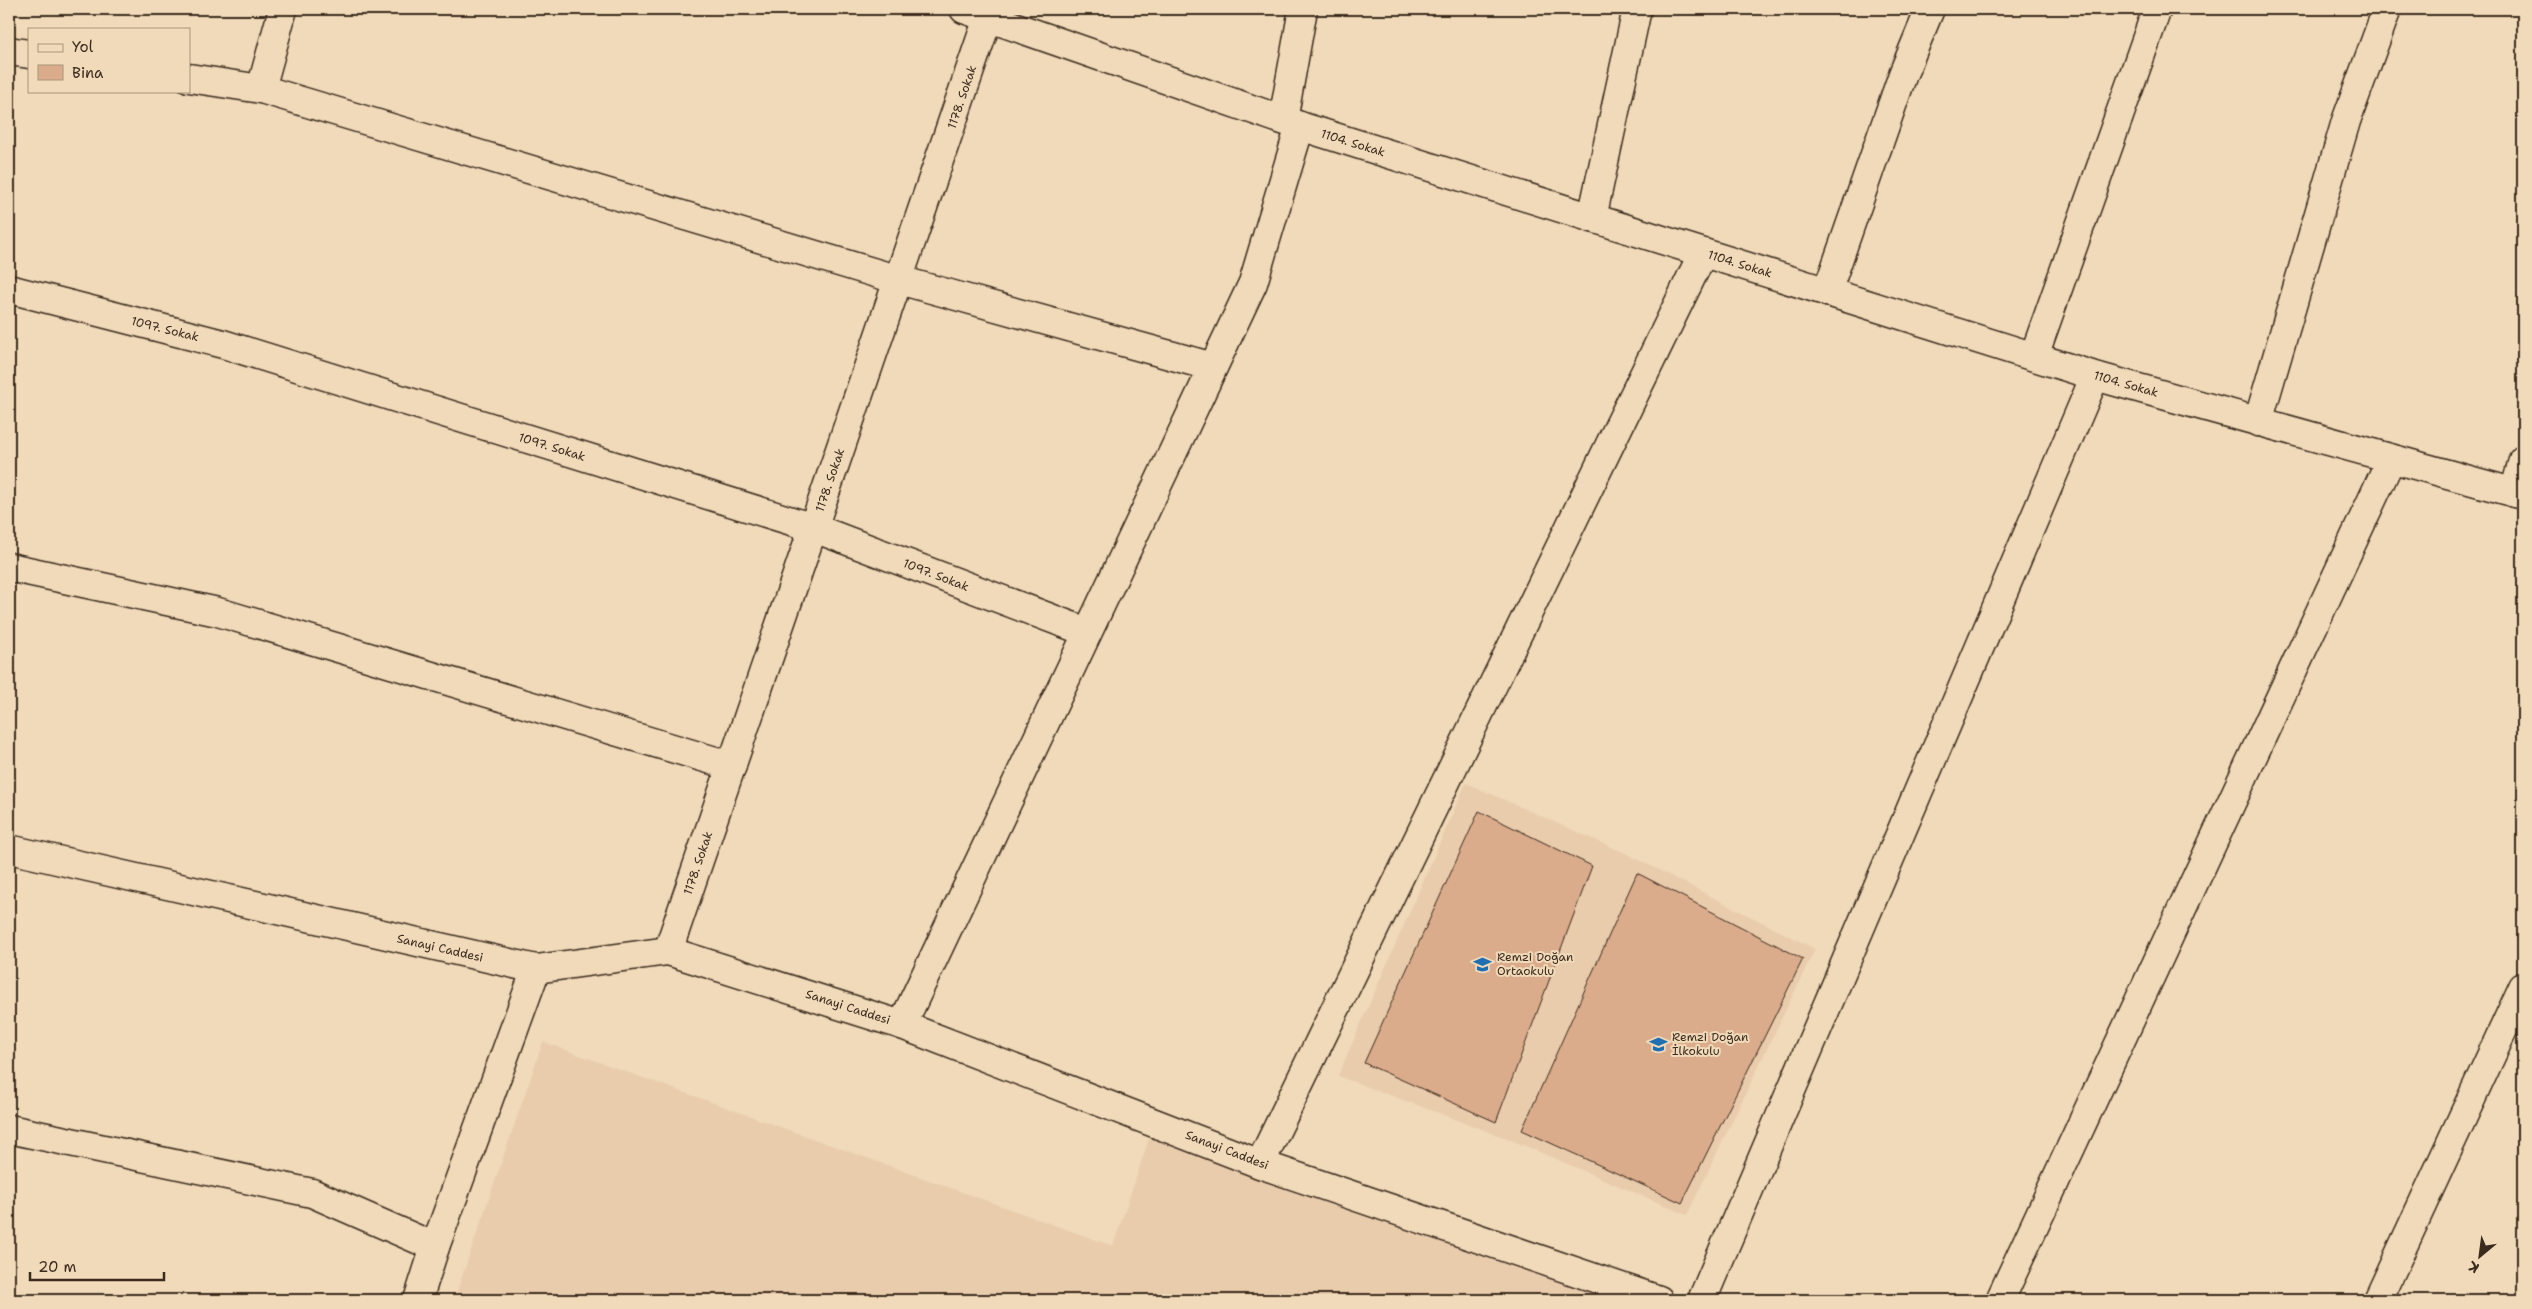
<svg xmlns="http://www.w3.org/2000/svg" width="2532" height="1309" viewBox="0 0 2532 1309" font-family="'Shantell Sans',sans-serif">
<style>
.built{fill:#e9ccac}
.building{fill:#daac8c;stroke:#3b2a1e}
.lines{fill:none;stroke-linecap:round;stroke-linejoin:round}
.minor-casing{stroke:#3b2a1e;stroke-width:31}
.minor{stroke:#f0dab9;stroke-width:28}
.labels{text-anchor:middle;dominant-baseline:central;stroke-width:4;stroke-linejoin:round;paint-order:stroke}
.street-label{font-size:12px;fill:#3b2a1e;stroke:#f0dab9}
.poi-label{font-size:12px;fill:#3b2a1e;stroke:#f0dab9;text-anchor:start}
</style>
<rect width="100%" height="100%" fill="#f0dab9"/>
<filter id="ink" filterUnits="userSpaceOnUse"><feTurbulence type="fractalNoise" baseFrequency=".02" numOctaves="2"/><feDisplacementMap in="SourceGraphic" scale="10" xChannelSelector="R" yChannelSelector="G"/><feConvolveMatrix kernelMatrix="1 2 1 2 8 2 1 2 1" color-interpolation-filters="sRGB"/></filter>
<g filter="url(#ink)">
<!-- built -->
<g class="built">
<path d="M1466 783 1625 853 1815 949 1687 1215 1509 1139 1338 1076Z"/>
<path d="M543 1042 1113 1246 1153 1127 1619 1300H454Z"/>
</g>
<!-- building -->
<g class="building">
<path d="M1479 811 1592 866 1496 1122 1364 1063Z"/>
<path d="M1637 873 1803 959 1682 1203 1522 1130Z"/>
</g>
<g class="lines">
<defs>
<g id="minor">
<path d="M964 9 1300 126 2095 376 2523 495"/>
<path d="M9 51 29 54"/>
<path d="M189 78 261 89 899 280 1213 367"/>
<path d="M261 89 283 9"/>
<path d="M1283 120 1303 9"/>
<path d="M1592 218 1637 9"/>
<path d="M9 289 223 344 814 528 1087 632"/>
<path d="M1827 292 1903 74 1930 9"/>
<path d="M2034 356 2157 9"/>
<path d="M2258 422 2346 121 2387 9"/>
<path d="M2514 493 2523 460"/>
<path d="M9 567 218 612 732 766"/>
<path d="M9 849 536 969 668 951 902 1025 1260 1164 1659 1300"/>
<path d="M668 951 991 9"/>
<path d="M902 1025 1253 283 1300 126"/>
<path d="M9 1129 312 1193 435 1247 536 969"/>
<path d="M1260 1164 1703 253"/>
<path d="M418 1300 435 1247"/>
<path d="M1702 1300 2095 376"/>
<path d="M2000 1300 2391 459"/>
<path d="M2378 1300 2523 987"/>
</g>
</defs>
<!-- minor casing -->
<use href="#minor" class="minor-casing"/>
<!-- minor -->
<use href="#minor" class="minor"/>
</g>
</g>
<!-- icons -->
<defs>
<symbol id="school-bare" viewBox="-9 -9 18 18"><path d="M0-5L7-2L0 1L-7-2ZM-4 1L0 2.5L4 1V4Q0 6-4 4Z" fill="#1f6fb2" stroke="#f0dab9" stroke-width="2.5" paint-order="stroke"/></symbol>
</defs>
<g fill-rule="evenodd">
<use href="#school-bare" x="1470" y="952" width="25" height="25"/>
<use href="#school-bare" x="1646" y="1032" width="25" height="25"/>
</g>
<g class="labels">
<!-- street labels -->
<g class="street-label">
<text transform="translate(962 97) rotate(-71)">1178. Sokak</text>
<text transform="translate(1353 143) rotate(17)">1104. Sokak</text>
<text transform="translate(1740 264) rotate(17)">1104. Sokak</text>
<text transform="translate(165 329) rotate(14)">1097. Sokak</text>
<text transform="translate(2126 384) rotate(16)">1104. Sokak</text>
<text transform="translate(552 447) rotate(17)">1097. Sokak</text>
<text transform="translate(830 480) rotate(-71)">1178. Sokak</text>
<text transform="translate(936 575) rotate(21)">1097. Sokak</text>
<text transform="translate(698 863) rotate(-71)">1178. Sokak</text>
<text transform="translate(440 948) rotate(13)">Sanayi Caddesi</text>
<text transform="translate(848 1007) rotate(18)">Sanayi Caddesi</text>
<text transform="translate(1227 1150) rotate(21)">Sanayi Caddesi</text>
</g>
<!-- poi labels -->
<g class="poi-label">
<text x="1497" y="957">Remzi Doğan<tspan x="1497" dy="14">Ortaokulu</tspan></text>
<text x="1672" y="1037">Remzi Doğan<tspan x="1672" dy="14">İlkokulu</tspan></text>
</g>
</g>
<!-- margin -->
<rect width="2532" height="1309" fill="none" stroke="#f0dab9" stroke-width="30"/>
<rect x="15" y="15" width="2502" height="1279" fill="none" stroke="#3b2a1e" stroke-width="2" filter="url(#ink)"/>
<!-- legend -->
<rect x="28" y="28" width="162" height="65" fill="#f0dab9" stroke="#a8947b"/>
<rect x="38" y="44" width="25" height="8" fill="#f0dab9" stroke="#a8947b"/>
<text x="72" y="52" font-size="15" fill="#3b2a1e">Yol</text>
<rect x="38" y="65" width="25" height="15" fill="#daac8c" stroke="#a8947b"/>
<text x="72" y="78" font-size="15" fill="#3b2a1e">Bina</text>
<!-- north arrow -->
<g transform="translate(2480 1256) rotate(209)" stroke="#f0dab9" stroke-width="4" paint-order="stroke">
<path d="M0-4L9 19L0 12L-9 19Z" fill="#3b2a1e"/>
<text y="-8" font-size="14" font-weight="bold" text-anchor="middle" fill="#3b2a1e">K</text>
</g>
<!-- scale -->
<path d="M30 1272v8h134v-8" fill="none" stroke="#3b2a1e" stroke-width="2.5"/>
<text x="38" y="1272" font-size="15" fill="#3b2a1e" stroke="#f0dab9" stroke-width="4" paint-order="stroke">20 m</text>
</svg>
